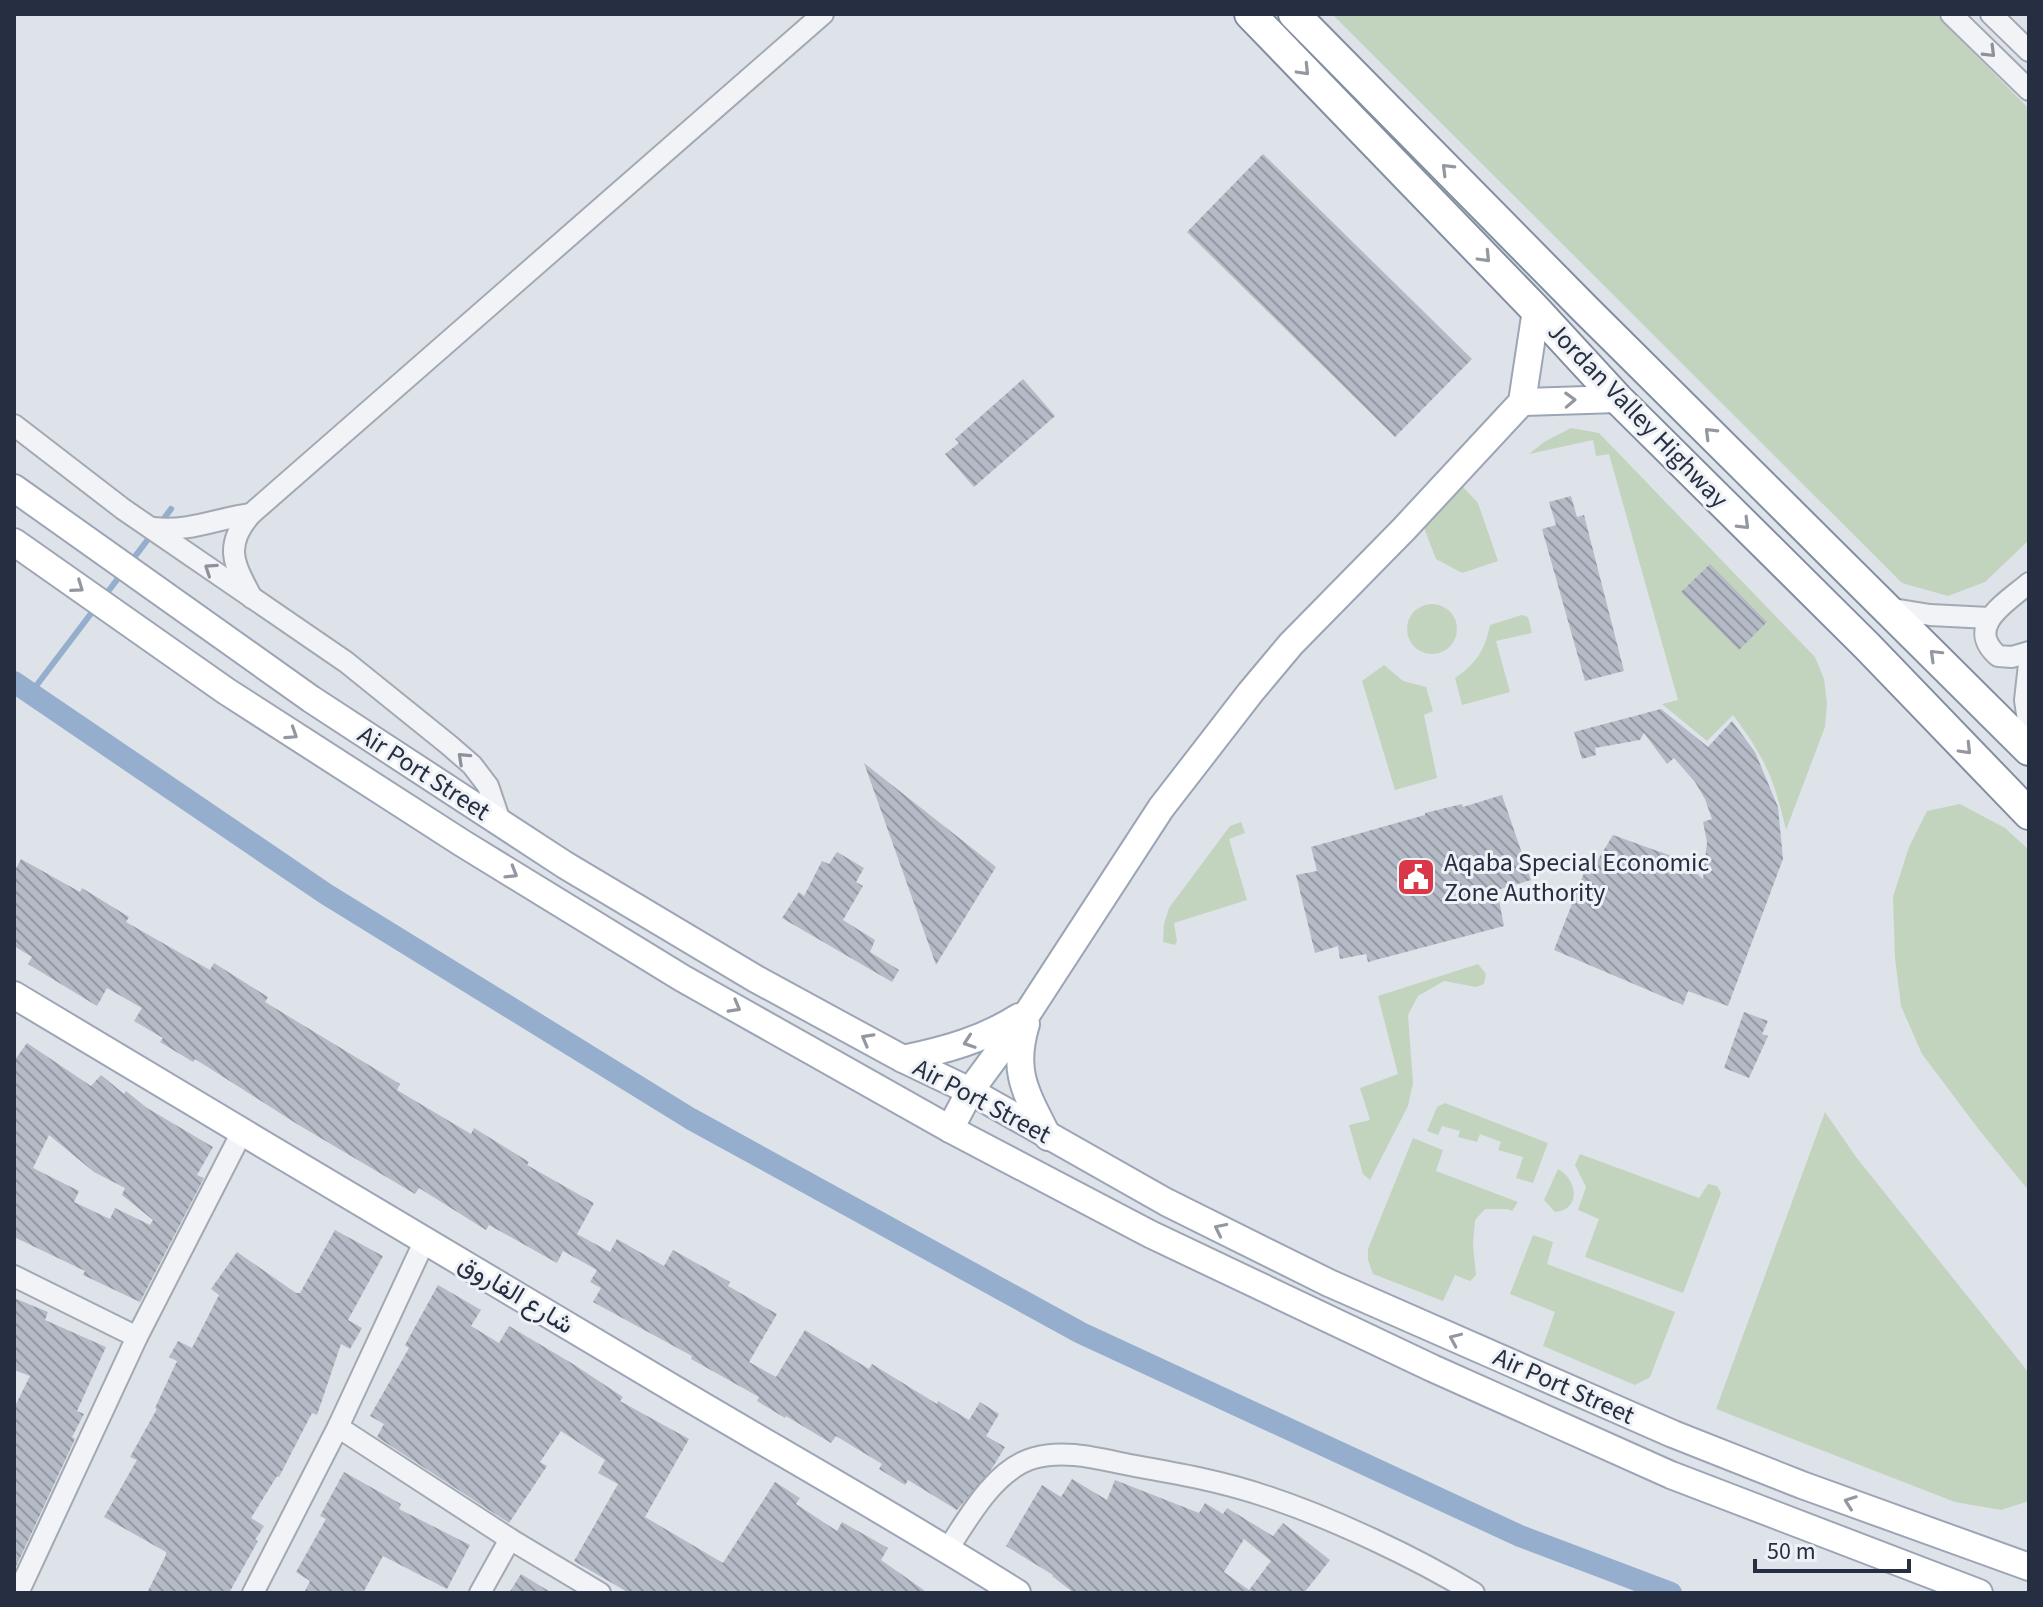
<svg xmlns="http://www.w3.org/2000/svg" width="2043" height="1607" viewBox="0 0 2043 1607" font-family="'Source Sans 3',Vazirmatn,sans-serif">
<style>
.green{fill:#c3d4be}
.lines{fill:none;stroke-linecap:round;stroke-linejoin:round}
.stream{stroke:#95aecd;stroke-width:6}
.canal{stroke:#95aecd;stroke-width:22}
.building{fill:url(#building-back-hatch);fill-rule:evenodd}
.minor-casing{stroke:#a3a9b3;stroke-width:24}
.major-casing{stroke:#9ca5b6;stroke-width:30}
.highway-casing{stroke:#848ea1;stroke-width:34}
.minor{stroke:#f1f3f7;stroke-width:20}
.major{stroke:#fff;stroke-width:26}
.highway{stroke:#fff;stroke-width:30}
.oneway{stroke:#8c919c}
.oneway2{stroke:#9297a0}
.labels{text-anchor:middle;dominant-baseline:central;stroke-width:6;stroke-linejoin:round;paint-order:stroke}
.street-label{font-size:26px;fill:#262f41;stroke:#eef1f6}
.poi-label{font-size:26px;fill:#262f41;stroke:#eef1f6;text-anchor:start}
</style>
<defs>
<pattern id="building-back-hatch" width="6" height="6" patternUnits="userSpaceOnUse" patternTransform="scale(2)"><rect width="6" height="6" fill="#b5bbc6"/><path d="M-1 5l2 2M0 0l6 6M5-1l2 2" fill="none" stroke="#9398a2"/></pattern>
</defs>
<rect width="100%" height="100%" fill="#dee2e9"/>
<!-- green -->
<g class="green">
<path d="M1332 14H1936L2029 109V540L1985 582 1948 596 1902 583Z"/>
<path d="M1571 428 1599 433 1815 657 1824 679 1827 703 1825 727 1786 830C1774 778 1765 758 1733 715L1707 741 1662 704 1678 700 1609 454 1596 456 1593 440 1529 454 1544 442Z"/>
<path d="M1463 487 1478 503 1498 561 1462 573 1436 559 1423 525 1436 507Z"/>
<circle cx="1432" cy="629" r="25"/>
<path d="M1522 615 1528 617 1532 633 1496 641 1510 692 1462 705 1455 678C1477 663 1485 650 1490 625Z"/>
<path d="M1384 665 1403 681 1426 687 1433 711 1424 715 1437 778 1395 790 1362 681Z"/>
<path d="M1960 804 2005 828 2029 850V1191L1980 1131 1922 1054 1901 1006 1895 958 1893 897 1909 847 1927 811Z"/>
<path d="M1241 822 1245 833 1229 839 1247 900 1174 923 1177 941 1175 945 1163 942 1164 924 1169 908 1230 826Z"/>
<path d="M1478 964 1486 974 1484 984 1476 987 1444 981 1418 996 1408 1015 1413 1083 1408 1106 1370 1180 1363 1174 1349 1125 1370 1120 1360 1088 1398 1074 1378 996Z"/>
<path d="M1445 1103 1548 1143 1533 1183 1516 1178 1523 1157 1498 1150 1501 1142 1480 1134 1477 1142 1458 1137 1460 1131 1442 1126 1438 1135 1427 1131 1437 1107Z"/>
<path d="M1825 1112 1856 1157 2029 1373V1501L2001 1510 1955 1502 1716 1409Z"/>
<path d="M1413 1138 1443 1150 1436 1171 1518 1202 1512 1211 1507 1209H1485L1475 1220 1473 1245 1476 1275 1470 1281 1455 1275 1443 1301 1373 1274 1368 1260V1249Z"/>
<path d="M1580 1154 1699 1198 1708 1184 1717 1186 1721 1193 1683 1293 1585 1257 1599 1219 1578 1210 1586 1187 1575 1165Z"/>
<path d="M1558 1169C1578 1180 1581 1210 1555 1212L1544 1200Z"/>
<path d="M1533 1235 1553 1242 1547 1264 1675 1312 1650 1377 1635 1385 1543 1346 1555 1312 1510 1294Z"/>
</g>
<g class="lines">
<!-- stream -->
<g class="stream">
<path d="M159 525 171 509"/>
<path d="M130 563 152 534"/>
<path d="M103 598 123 572"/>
<path d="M30 694 96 607"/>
</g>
<!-- canal -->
<path class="canal" d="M14 682 326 894 691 1119 1081 1333 1520 1536 1671 1593"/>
</g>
<!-- building -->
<g class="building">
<path d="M1263 154 1472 359 1395 437 1187 232Z"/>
<path d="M1023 379 1055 416 974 487 945 454 959 443 955 439Z"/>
<path d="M1571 496 1577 517 1584 515 1624 671 1585 681 1542 529 1556 525 1549 502Z"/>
<path d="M1710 564 1767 622 1739 650 1681 592Z"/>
<path d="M1661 709 1708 747 1732 721 1755 752 1778 807 1783 859 1728 1006 1688 991 1683 1005 1554 950 1589 860 1596 863 1613 835 1680 859 1703 879 1707 842 1703 822 1712 819 1705 799 1695 782 1674 758 1667 764 1644 733 1640 740 1595 748 1596 755 1582 759 1574 732Z"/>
<path d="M864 763 996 867 936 965 920 920Z"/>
<path d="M1502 795 1531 880 1497 890 1504 926 1368 962 1366 954 1340 959 1338 946 1315 953 1296 875 1317 871 1311 847 1425 815V813L1462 804 1463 807Z"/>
<path d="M837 852 864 868 856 882 863 886 843 920 875 940 870 952 899 970 892 982 782 918 799 892 804 896 822 861 829 864Z"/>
<path d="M21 859 80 892 82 888 129 917 126 922 210 970 214 963 268 997 265 1002 400 1084 397 1090 471 1134 474 1128 529 1162 527 1165 594 1203 577 1234 610 1252 617 1239 664 1266 673 1250 730 1282 728 1286 777 1314 749 1362 776 1377 805 1330 869 1369 872 1364 937 1404 938 1401 969 1420 980 1402 999 1414 986 1436 1005 1447 991 1470 957 1510 908 1480 905 1485 879 1469 882 1464 836 1436 831 1443 786 1416 785 1418 757 1401 759 1397 691 1359 692 1356 593 1302 601 1288 590 1282 597 1270 563 1251 557 1263 489 1225 486 1230 419 1188 415 1194 297 1124 195 1059 193 1062 160 1042 163 1038 134 1021 142 1008 107 988 97 1006 28 964 32 957 14 946V872Z"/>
<path d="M1744 1012 1768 1021 1762 1034 1768 1036 1749 1078 1724 1068Z"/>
<path d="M27 1043 91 1086 101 1075 124 1094 126 1091 147 1108 213 1147 197 1175 204 1178 140 1302 83 1275 85 1271 14 1237V1061ZM49 1135 94 1172 125 1188 122 1195 153 1220 150 1225 115 1208 110 1219 74 1202 79 1191 33 1168Z"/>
<path d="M335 1230 383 1256 348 1320 362 1328 350 1349 341 1344 317 1415 312 1413 279 1477 277 1476 251 1518 264 1526 255 1540 258 1541 229 1593H147L166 1555V1552L104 1517 137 1460 130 1457 157 1409 155 1408 177 1361 169 1357 178 1341 192 1348 219 1295 211 1289 237 1252 296 1293H300Z"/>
<path d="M438 1285 481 1310 471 1326 499 1343 509 1326 573 1364 623 1397 620 1401 689 1439 645 1517 723 1563 775 1482 800 1498 796 1504 837 1531 842 1522 888 1548 881 1560 928 1593H629L574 1561 618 1484 598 1473 605 1460 561 1431 540 1462 547 1466 509 1523 377 1437 384 1424 370 1416 409 1348 405 1345Z"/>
<path d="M14 1298 48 1312 45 1320 106 1347 77 1411 84 1414 72 1437 75 1439 14 1571V1408L30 1376 14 1370Z"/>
<path d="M344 1472 401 1504 399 1509 470 1545 447 1589 383 1556 363 1593H304L310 1581 296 1572 326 1519 320 1516Z"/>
<path d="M1072 1479 1107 1500 1115 1480 1199 1513 1205 1503 1223 1514 1227 1508 1273 1536 1283 1523 1330 1560 1304 1593H1074L1052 1576 1053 1575 1006 1546 1042 1485 1061 1497ZM1244 1539 1271 1561 1249 1590 1224 1572Z"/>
<path d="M521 1574 552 1593H509Z"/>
</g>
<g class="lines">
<defs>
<g id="minor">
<path d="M1951 14 2029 90"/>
<path d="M1991 14 2029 51"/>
<path d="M14 425 123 509 346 662 449 745 472 765 488 786 501 824"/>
<path d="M153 528C191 532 214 519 251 514"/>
<path d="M2029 583C2007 602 1964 626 1998 656L2012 657 2029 652"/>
<path d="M252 598C234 564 223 546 251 514L823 14"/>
<path d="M1887 608 1930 615 1989 618"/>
<path d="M2029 664 2025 700 2029 728"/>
<path d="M14 1276 137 1337"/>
<path d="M338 1427 510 1539 600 1593"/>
<path d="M948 1549C968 1518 995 1469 1034 1458 1065 1449 1099 1459 1130 1465 1175 1473 1221 1481 1265 1496 1332 1518 1415 1557 1474 1593"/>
<path d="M18 1593 137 1337 243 1130"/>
<path d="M253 1593 338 1427 425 1240"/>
<path d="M480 1593 510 1539"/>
</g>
<g id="major">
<path d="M1522 402 1618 399"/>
<path d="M14 488 311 699 565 865 756 979 903 1059 970 1091 1166 1202 1329 1283 1673 1434 1802 1485 2029 1567"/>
<path d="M14 542 226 691 462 843 682 978 950 1129 1150 1234 1432 1368 1671 1475 1979 1593"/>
<path d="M14 995C232 1126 450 1256 669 1386 785 1455 903 1521 1017 1593"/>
<path d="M1026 1024C1011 1073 1027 1094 1048 1137"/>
<path d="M903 1059C945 1050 983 1040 1019 1017"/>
<path d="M950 1129 970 1091 1029 1011 1161 808 1250 693 1291 644 1404 529 1522 402 1536 310"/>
</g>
<g id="highway">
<path d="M1250 14 1536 310 1618 399 1867 646 2029 814"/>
<path d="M1294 14 1585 309 2029 750"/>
</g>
</defs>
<!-- minor casing -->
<use href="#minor" class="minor-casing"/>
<!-- major casing -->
<use href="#major" class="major-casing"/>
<!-- highway casing -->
<use href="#highway" class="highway-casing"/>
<!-- minor -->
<use href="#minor" class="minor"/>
<!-- major -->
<use href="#major" class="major"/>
<!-- highway -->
<use href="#highway" class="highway"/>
</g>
<!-- one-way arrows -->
<defs><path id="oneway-chevron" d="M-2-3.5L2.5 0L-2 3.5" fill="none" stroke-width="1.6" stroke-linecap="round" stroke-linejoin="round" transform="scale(2)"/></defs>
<g class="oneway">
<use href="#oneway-chevron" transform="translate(1990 52) rotate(45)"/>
<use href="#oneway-chevron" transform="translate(210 569) rotate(-146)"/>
<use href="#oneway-chevron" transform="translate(463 758) rotate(-137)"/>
</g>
<g class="oneway2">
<use href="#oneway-chevron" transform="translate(1304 70) rotate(46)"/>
<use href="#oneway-chevron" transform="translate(1447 169) rotate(-135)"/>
<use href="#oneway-chevron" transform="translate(1485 257) rotate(46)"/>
<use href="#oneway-chevron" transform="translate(1570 400) rotate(-2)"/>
<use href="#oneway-chevron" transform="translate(1710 433) rotate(-135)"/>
<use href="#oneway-chevron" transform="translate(1744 524) rotate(45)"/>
<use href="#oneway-chevron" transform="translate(78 587) rotate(35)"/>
<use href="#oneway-chevron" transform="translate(1935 655) rotate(-136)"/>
<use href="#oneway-chevron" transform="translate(292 734) rotate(33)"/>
<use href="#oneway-chevron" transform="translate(1966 749) rotate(46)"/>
<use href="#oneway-chevron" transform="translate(512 873) rotate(31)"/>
<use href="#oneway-chevron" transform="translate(735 1007) rotate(29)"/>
<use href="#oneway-chevron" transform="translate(867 1039) rotate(-151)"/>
<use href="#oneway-chevron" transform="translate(969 1042) rotate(161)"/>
<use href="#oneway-chevron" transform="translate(1220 1229) rotate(-154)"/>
<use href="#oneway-chevron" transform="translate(1455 1339) rotate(-156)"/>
<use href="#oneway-chevron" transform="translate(1850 1502) rotate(-160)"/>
</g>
<!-- icons -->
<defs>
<symbol id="civic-square" viewBox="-11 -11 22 22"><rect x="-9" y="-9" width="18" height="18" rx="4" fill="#da3749" stroke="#eef1f6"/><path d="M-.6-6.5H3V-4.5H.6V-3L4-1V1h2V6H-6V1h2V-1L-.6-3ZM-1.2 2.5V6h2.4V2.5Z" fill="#fff"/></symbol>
</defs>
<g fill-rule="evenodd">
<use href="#civic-square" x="1394" y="855" width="44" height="44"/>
</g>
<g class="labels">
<!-- street labels -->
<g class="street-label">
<text transform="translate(1638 415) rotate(46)">Jordan Valley Highway</text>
<text transform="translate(424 773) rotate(33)">Air Port Street</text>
<text transform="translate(982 1101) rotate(28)">Air Port Street</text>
<text transform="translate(516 1294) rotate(31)">شارع الفاروق</text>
<text transform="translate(1564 1386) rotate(24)">Air Port Street</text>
</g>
<!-- poi labels -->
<g class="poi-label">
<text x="1444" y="862">Aqaba Special Economic<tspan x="1444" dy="30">Zone Authority</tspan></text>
</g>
</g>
<!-- border -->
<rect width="2043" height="1607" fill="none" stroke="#262f41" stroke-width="32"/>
<!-- scale -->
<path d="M1755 1559v12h154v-12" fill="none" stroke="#262f41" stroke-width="4"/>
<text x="1767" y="1559" font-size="24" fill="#262f41" stroke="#eef1f6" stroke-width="6" paint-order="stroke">50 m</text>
</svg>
